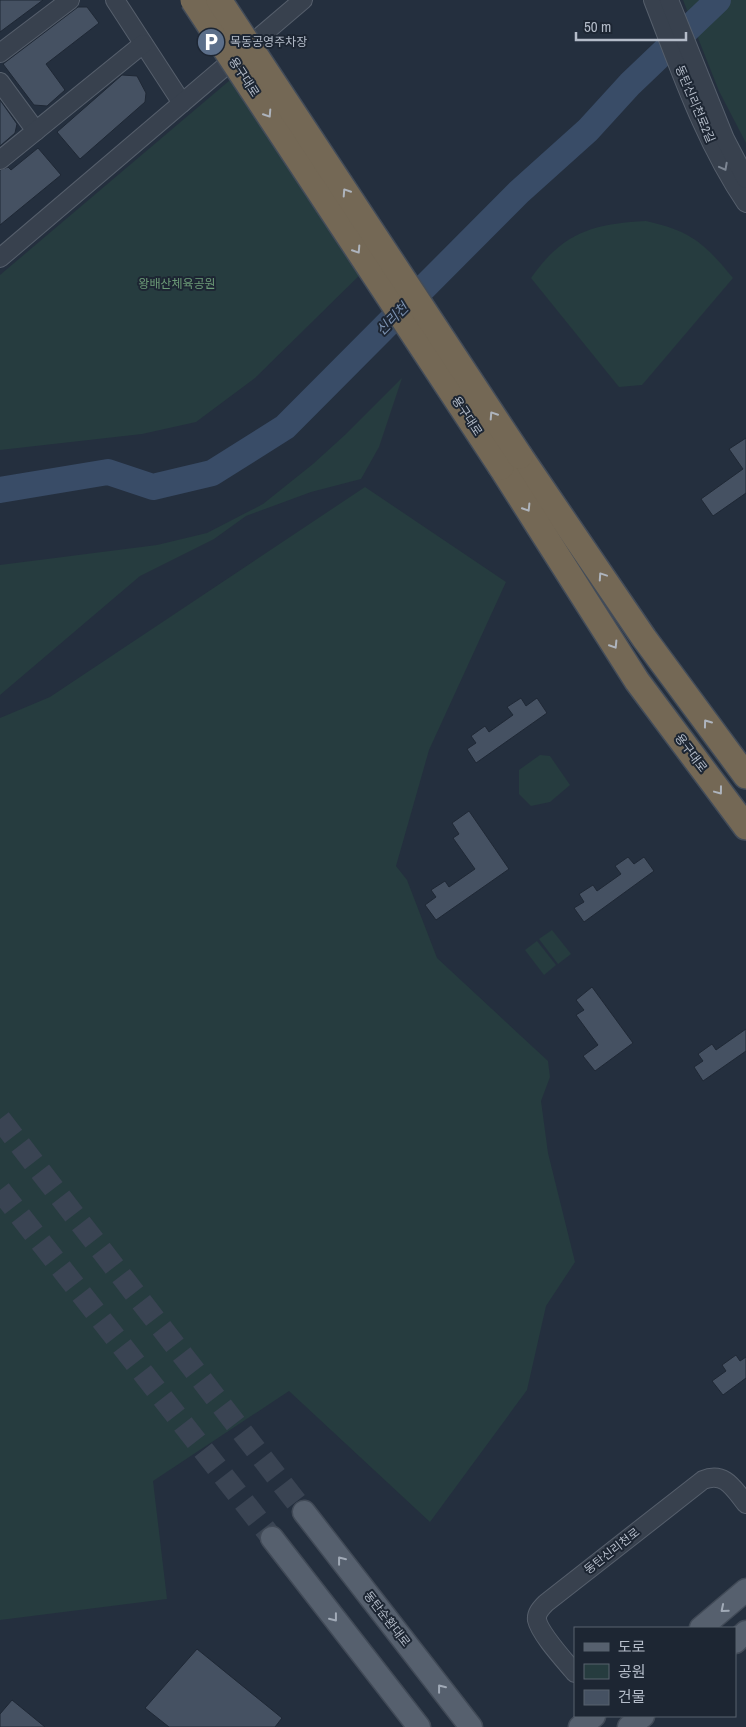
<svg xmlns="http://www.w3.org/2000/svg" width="746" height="1727" viewBox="0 0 746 1727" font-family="'Archivo Narrow','Noto Sans KR',sans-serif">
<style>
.green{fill:#263c3f}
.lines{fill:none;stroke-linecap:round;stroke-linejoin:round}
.river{stroke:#394c67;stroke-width:26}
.building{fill:#455162;stroke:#1f2835}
.major-tunnel{stroke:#3a4453;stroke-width:22;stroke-dasharray:22 11;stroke-linecap:butt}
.minor-casing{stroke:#565f6c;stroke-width:20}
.major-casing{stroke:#414a57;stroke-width:25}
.highway-casing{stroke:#434c59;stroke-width:28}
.minor{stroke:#38414e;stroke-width:18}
.major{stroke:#56606e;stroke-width:22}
.highway{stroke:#746855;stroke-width:25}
.highway-bridge-casing{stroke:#434c59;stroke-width:28;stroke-linecap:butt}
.highway-bridge{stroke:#746855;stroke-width:25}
.oneway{stroke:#aeb4bd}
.oneway2{stroke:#7c8592}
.oneway3{stroke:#a1aab7}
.labels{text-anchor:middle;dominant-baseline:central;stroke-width:4;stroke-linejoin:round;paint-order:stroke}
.poi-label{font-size:12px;fill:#b4bcc9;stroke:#1d2633;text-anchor:start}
.street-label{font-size:12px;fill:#b4bcc9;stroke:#1d2633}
.park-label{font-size:12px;fill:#6b9a76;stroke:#1d2633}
.water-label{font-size:14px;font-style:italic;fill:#7c92b1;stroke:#1d2633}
</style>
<rect width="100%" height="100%" fill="#242f3e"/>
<!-- green -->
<g class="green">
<path d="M683 0H746V143L719 91Z"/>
<path d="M236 75 371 264 255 378 196 422 142 434 0 450V275Z"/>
<path d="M646 221C691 231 704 243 733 278L642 385 619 387 531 278C563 232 593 224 646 221Z"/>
<path d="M402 378 379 447 361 479 311 492 246 516 214 539 140 576 0 695V565L157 545 207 533 263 504 313 464 346 434Z"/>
<path d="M365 487 506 582 429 750 396 866 407 880 437 958 548 1061 550 1077 541 1101 548 1153 575 1262 546 1306 527 1390 430 1522 289 1391 153 1481 167 1599 0 1620V718L50 697Z"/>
<path d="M540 755 550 756 570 785 550 802 531 806 519 794V770Z"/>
<path d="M552 930 571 954 558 964 539 939Z"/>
<path d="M537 941 556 965 544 975 525 950Z"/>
</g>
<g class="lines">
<!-- river -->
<path class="river" d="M0 490 108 472 153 487 212 473 285 427 519 192 588 130 630 84 718 0"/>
</g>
<!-- building -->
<g class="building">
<path d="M0 0H43L0 32Z"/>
<path d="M78 7H87L99 23 46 64 65 90 47 106 34 105 3 64Z"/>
<path d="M122 75 137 76 146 93 145 102 80 159 57 132Z"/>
<path d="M0 100 17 124 15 133 0 146Z"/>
<path d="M38 148 61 175 0 225V170L8 167 11 170Z"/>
<path d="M746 438V493L713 516 701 499 743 469 729 449Z"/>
<path d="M521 698 526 706 537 698 547 713 476 763 467 749 476 743 471 736 485 726 489 732 513 715 507 707Z"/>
<path d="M469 811 509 869 436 920 425 905 436 897 431 890 445 881 449 887 475 869 453 838 459 834 452 823Z"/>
<path d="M628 857 634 864 644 857 654 871 584 922 574 908 584 902 579 894 593 885 597 891 621 874 615 866Z"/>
<path d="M592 987 633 1043 595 1071 583 1056 598 1045 576 1015 584 1010 576 1000Z"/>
<path d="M746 1029V1051L703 1081 694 1067 703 1061 698 1054 712 1044 716 1050Z"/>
<path d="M736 1355 740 1361 746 1357V1378L723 1395 712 1381 726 1371 722 1365Z"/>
<path d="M197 1649 282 1718 275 1727H169L145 1708Z"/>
<path d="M12 1700 45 1727H0V1714Z"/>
</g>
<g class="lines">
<!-- major-tunnel -->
<g class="major-tunnel">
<path d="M0 1119 304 1512"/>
<path d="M0 1190 272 1538"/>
</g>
<defs>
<g id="minor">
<path d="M115 0 182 103"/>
<path d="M653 0C680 69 704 141 746 203"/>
<path d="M669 0 725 139 746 179"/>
<path d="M0 53 70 0"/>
<path d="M0 82 36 131"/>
<path d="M0 160 143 44"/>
<path d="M0 258 303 0"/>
<path d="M575 1673C565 1661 540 1634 537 1620 536 1613 541 1608 546 1603L703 1480C725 1471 734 1489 746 1504"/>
</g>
<g id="major">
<path d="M304 1512 471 1727"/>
<path d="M272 1538 419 1727"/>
<path d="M701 1628 746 1590"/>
<path d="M735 1642 746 1632"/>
<path d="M580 1727 594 1716"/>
<path d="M629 1727 643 1716"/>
</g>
<g id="highway">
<path d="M520 456 644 638 746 776"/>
<path d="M501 467 637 681 746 827"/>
</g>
</defs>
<!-- minor casing -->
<use href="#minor" class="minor-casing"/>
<!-- major casing -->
<use href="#major" class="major-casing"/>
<!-- highway casing -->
<use href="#highway" class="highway-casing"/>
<!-- minor -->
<use href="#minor" class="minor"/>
<!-- major -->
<use href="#major" class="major"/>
<!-- highway -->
<use href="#highway" class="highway"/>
<defs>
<g id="highway-bridge">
<path d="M193 0 501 467"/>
<path d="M219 0 520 456"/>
</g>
</defs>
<!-- highway-bridge casing -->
<use href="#highway-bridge" class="highway-bridge-casing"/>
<!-- highway-bridge -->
<use href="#highway-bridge" class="highway-bridge"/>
</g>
<!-- one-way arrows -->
<defs><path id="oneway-chevron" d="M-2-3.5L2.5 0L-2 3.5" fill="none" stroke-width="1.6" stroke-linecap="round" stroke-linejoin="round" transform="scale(1.25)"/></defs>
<g class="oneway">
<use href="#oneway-chevron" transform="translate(268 114) rotate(57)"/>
<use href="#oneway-chevron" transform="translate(346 192) rotate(-123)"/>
<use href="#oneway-chevron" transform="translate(357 250) rotate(57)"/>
<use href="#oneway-chevron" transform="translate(493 415) rotate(-123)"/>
<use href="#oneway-chevron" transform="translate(527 508) rotate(58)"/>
<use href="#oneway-chevron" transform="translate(602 576) rotate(-124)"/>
<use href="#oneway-chevron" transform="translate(614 645) rotate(58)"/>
<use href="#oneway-chevron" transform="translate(707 723) rotate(-126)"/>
<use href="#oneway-chevron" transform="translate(719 791) rotate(53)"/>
</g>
<use class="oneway2" href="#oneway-chevron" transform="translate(724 167) rotate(62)"/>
<g class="oneway3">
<use href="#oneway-chevron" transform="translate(341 1560) rotate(-128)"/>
<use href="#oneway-chevron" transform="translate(724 1609) rotate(140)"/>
<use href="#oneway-chevron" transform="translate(334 1618) rotate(52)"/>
<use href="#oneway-chevron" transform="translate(441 1688) rotate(-128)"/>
</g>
<!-- icons -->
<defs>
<symbol id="parking-disc" viewBox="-11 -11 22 22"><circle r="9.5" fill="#5c6f8a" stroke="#1d2633"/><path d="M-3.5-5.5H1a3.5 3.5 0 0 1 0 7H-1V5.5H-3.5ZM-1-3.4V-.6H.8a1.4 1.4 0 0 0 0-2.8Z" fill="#fff"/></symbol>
</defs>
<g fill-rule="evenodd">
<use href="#parking-disc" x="195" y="26" width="32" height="32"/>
</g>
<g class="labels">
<!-- poi labels -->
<g class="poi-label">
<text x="230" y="42">목동공영주차장</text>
</g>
<!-- street labels -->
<g class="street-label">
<text transform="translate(244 77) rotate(57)">용구대로</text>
<text transform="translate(695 104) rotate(67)">동탄신리천로2길</text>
<text transform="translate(467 416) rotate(57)">용구대로</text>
<text transform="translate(691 753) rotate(53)">용구대로</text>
<text transform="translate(612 1551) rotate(-38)">동탄신리천로</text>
<text transform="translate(387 1619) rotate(52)">동탄순환대로</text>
</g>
<!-- park labels -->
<g class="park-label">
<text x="177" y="284">왕배산체육공원</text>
</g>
<!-- water labels -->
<g class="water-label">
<text transform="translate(392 319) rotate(-45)">신리천</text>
</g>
</g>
<!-- legend -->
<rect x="574" y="1627" width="162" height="90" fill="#1d2633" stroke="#59626f"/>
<rect x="584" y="1643" width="25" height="8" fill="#56606e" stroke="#59626f"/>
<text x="618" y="1652" font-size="15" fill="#b4bcc9">도로</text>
<rect x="584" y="1664" width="25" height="15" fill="#263c3f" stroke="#59626f"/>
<text x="618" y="1677" font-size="15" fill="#b4bcc9">공원</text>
<rect x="584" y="1690" width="25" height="15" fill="#455162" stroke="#59626f"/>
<text x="618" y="1702" font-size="15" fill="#b4bcc9">건물</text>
<!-- scale -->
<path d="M576 32v8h110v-8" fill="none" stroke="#b4bcc9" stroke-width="2.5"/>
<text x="584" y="32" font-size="15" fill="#b4bcc9" stroke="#1d2633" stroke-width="4" paint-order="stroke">50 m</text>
</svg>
